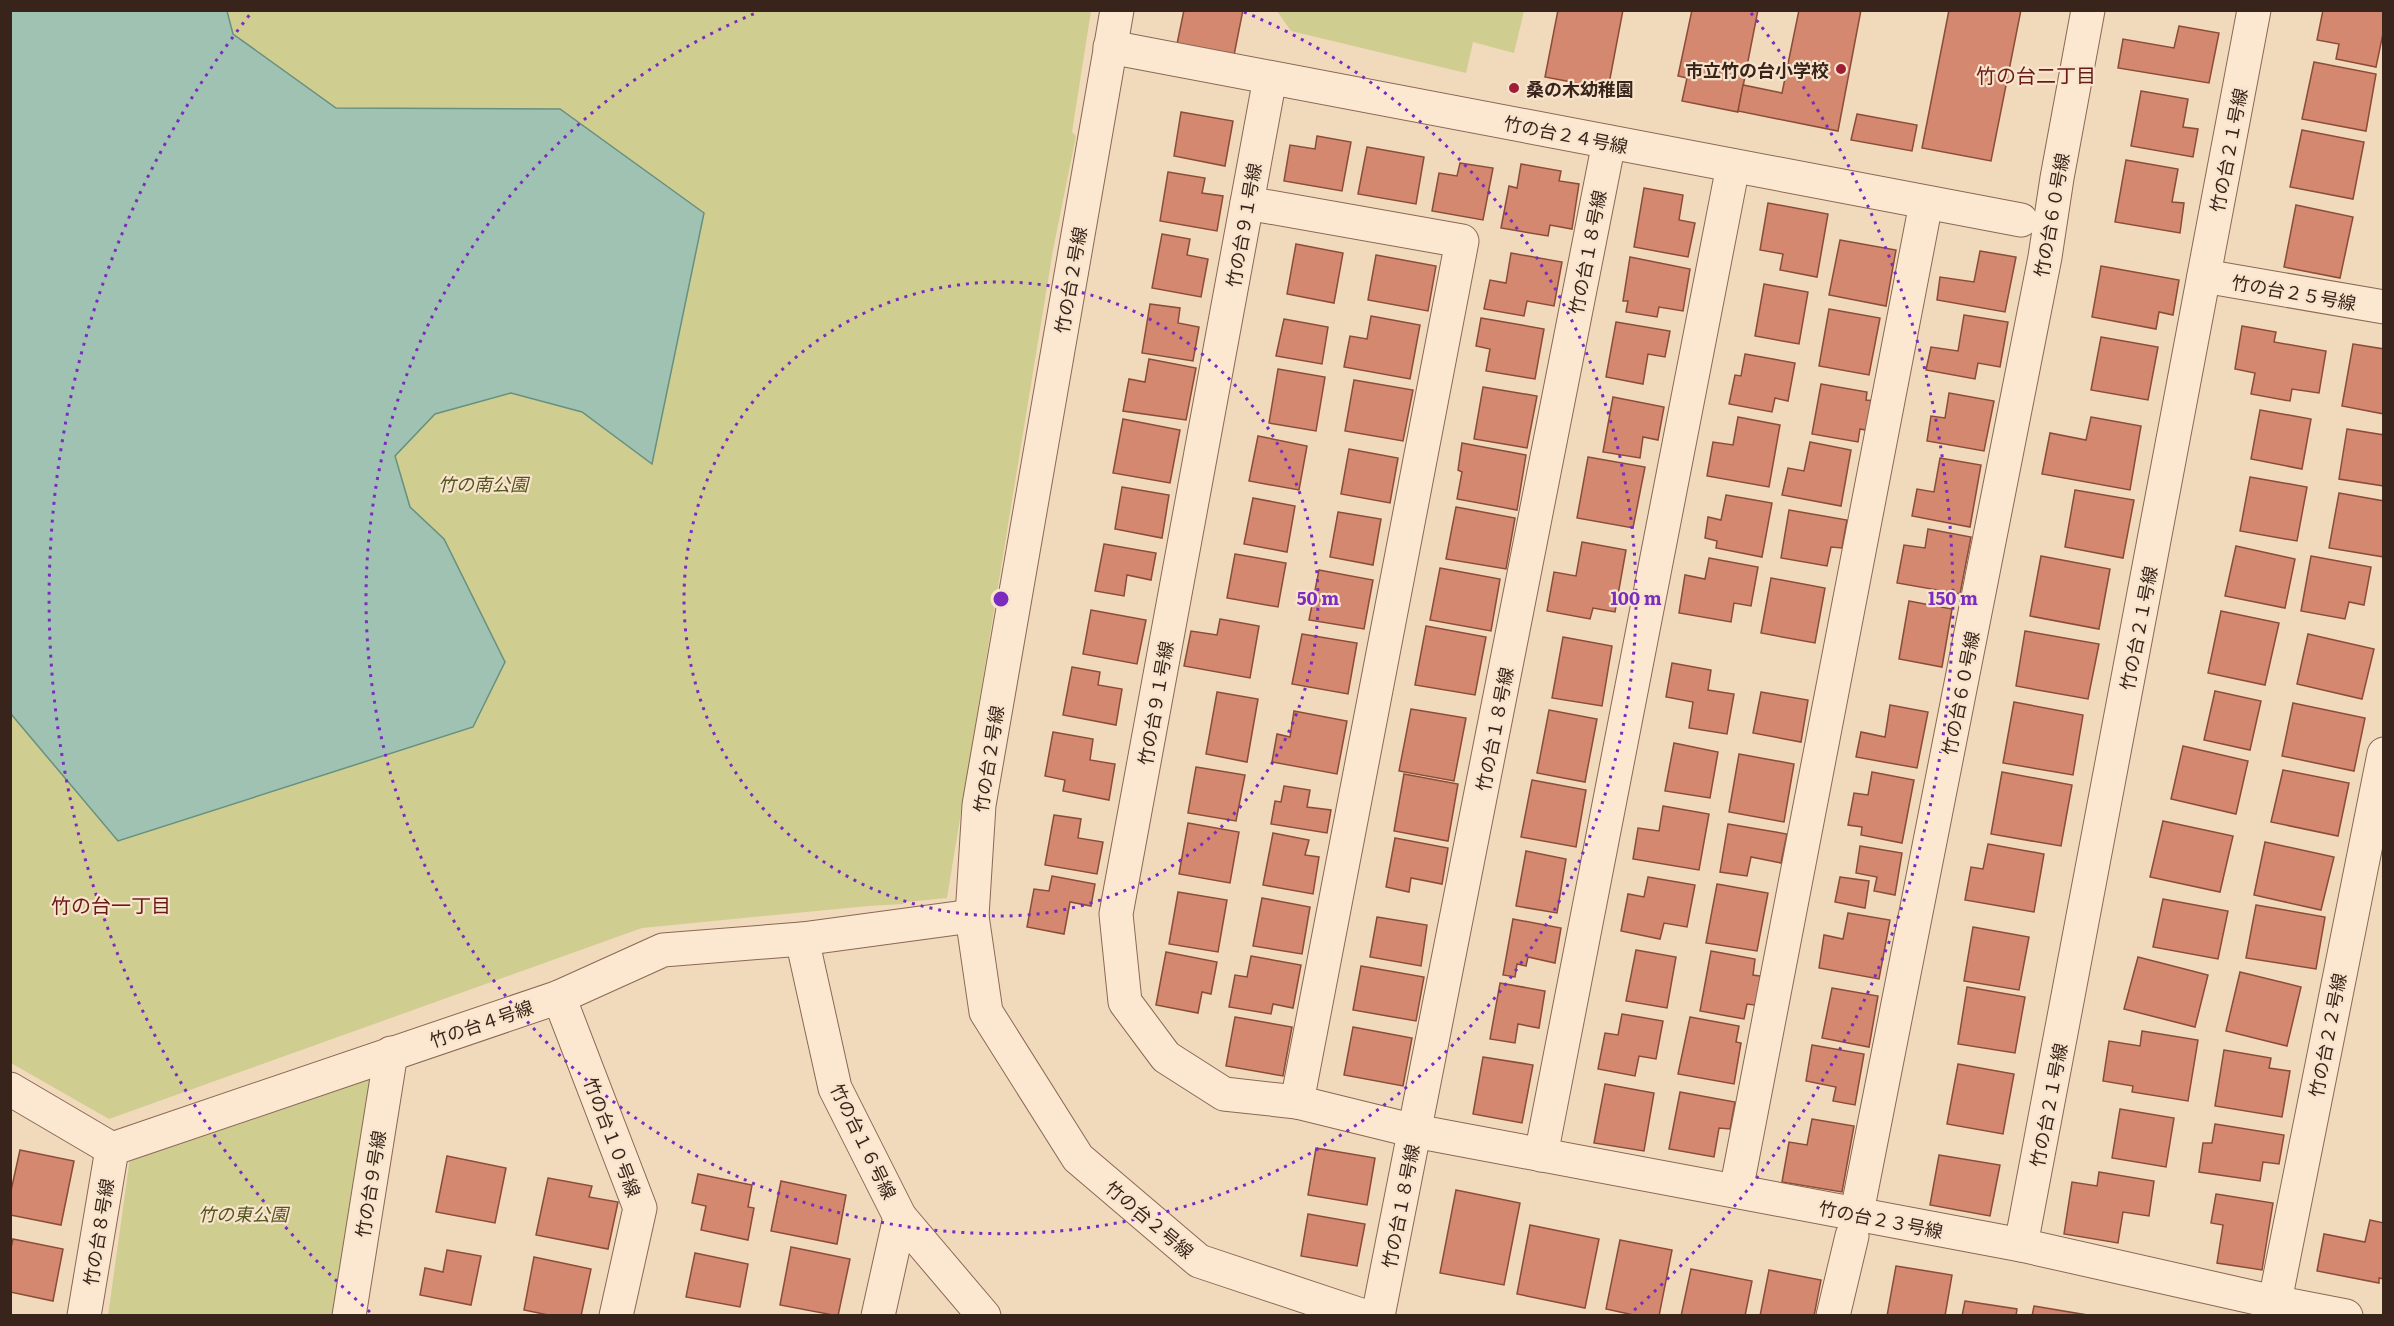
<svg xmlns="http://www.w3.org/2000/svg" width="2394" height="1326" viewBox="0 0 2394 1326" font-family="Literata,'Noto Sans JP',serif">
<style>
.green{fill:#d0cd90}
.water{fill:#a0c2b3;stroke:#67907f;stroke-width:1.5}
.building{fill:#d3886f;stroke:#8b4c38;stroke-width:1.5}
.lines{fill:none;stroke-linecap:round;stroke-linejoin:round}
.minor-casing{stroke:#8a6854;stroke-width:35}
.minor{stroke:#fce7d0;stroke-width:33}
.ring{fill:none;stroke:#7b2cbf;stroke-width:3;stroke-dasharray:3 6}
.poi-dot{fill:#9e1f35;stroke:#f8e4cc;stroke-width:2}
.labels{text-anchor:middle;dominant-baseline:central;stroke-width:4.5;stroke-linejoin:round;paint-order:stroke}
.poi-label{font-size:18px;font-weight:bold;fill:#38241a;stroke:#f8e4cc;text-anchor:end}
.street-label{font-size:18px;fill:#38241a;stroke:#f8e4cc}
.park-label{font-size:18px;font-style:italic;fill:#51561f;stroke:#f8e4cc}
.neighbourhood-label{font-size:20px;fill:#681a16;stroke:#f8e4cc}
.centre{fill:#7b2cbf;stroke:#f8e4cc;stroke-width:3}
.ring-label{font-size:18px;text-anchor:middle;font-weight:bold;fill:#7b2cbf;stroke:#f8e4cc;stroke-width:4.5;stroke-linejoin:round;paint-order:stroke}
</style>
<rect width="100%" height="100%" fill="#f1d9bc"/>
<!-- green -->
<g class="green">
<path d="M11 11H1091L1072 132 1076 136 1053 250 947 898 906 902 903 904 868 906 642 928 109 1119 11 1063Z"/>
<path d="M1277 11H1524L1514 53 1473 42 1466 73 1291 31Z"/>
<path d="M376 1059 332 1315 108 1316 132 1143Z"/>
</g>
<!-- water -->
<path class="water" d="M10 11H227L233 34 336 108 560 109 704 213 652 464 582 412 511 393 435 414 395 456 410 507 444 539 505 662 473 727 118 841 11 714Z"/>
<!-- building -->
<g class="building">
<path d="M1184 10H1243L1234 55 1177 44Z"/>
<path d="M1558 10H1623L1608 89 1545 77Z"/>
<path d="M1692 10H1758L1738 112 1682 101 1687 78 1678 76Z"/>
<path d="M1799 10H1861L1838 131 1738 111 1743 85 1782 93Z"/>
<path d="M1949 10H2021L1991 161 1922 148Z"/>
<path d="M2323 10H2384V29L2376 67 2336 59 2339 44 2317 40Z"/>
<path d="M2179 26 2219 33 2209 83 2118 68 2123 39 2174 48Z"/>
<path d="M2314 62 2376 74 2366 131 2302 119Z"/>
<path d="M2141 91 2188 99 2183 127 2198 129 2193 157 2131 146Z"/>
<path d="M1181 112 1233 121 1225 166 1174 156Z"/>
<path d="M1857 114 1917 125 1912 151 1851 140Z"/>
<path d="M2302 130 2364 142 2353 199 2290 187Z"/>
<path d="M1317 136 1351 142 1342 191 1284 181 1290 145 1315 149Z"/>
<path d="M1367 147 1424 157 1416 204 1358 194Z"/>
<path d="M2126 160 2178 169 2172 202 2184 203 2180 233 2115 222Z"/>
<path d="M1460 163 1493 168 1483 220 1432 211 1439 173 1457 176Z"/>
<path d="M1521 164 1561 171 1559 181 1579 184 1572 229 1550 225 1548 236 1501 228 1509 186 1517 188Z"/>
<path d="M1168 172 1205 178 1202 193 1223 196 1217 231 1160 221Z"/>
<path d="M1644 188 1683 195 1679 220 1695 223 1688 257 1634 247Z"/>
<path d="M1768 203 1828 214 1817 277 1780 270 1783 254 1760 250Z"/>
<path d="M2296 205 2353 217 2340 278 2284 267Z"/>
<path d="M1162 234 1190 239 1187 255 1208 259 1201 297 1152 288Z"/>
<path d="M1840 240 1896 250 1886 306 1829 295Z"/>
<path d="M1296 244 1343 253 1334 303 1287 294Z"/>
<path d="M1980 251 2016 257 2005 312 1937 300 1940 277 1974 282Z"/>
<path d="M1511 253 1562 262 1554 306 1527 301 1524 316 1484 309 1490 280 1506 283Z"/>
<path d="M1376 255 1436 266 1428 311 1368 300Z"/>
<path d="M1630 257 1690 269 1683 311 1659 307 1657 317 1626 312 1628 301H1623Z"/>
<path d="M2101 266 2179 280 2173 315 2159 312 2156 329 2092 317Z"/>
<path d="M1764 284 1808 292 1799 344 1755 336Z"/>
<path d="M1150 304 1180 308 1178 323 1199 327 1193 361 1142 353Z"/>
<path d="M1829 309 1880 318 1869 375 1819 366Z"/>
<path d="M1964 315 2008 322 2000 367 1978 363 1975 379 1926 370 1931 347 1958 351Z"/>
<path d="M1371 316 1420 325 1410 379 1344 367 1350 336 1367 339Z"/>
<path d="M1481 318 1544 329 1535 379 1486 371 1490 349 1476 346Z"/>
<path d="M1284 319 1328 327 1322 364 1276 356Z"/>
<path d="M1616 322 1670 331 1665 357 1648 354 1643 384 1606 377Z"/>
<path d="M2242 326 2276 332 2274 342 2326 351 2319 393 2292 389 2290 401 2251 394 2255 373 2235 369Z"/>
<path d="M2101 337 2158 347 2148 400 2091 390Z"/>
<path d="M2353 344 2384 349V414L2342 406Z"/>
<path d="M1745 354 1795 363 1788 401 1775 398 1772 412 1729 404 1735 375 1741 376Z"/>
<path d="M1149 359 1196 368 1186 420 1123 411 1129 379 1145 382Z"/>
<path d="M1278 369 1325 377 1316 431 1269 423Z"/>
<path d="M1354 380 1413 390 1403 441 1345 431Z"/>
<path d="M1821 384 1867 392 1866 400 1875 401 1870 431 1860 429 1858 442 1812 434Z"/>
<path d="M1483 387 1537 396 1527 448 1474 439Z"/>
<path d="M1949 393 1994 401 1984 451 1927 441 1931 416 1945 418Z"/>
<path d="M1613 397 1664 407 1658 440 1643 437 1640 458 1603 452Z"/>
<path d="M2260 410 2311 419 2302 469 2251 459Z"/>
<path d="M1738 417 1780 425 1769 487 1707 476 1713 442 1733 445Z"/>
<path d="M2091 417 2141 426 2130 490 2042 474 2050 433 2086 440Z"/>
<path d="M1123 419 1180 430 1170 483 1113 473Z"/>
<path d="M2347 429 2384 435V486L2339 479Z"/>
<path d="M1258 436 1307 446 1299 490 1249 481Z"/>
<path d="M1810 442 1851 450 1841 506 1782 495 1788 468 1804 471Z"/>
<path d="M1462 443 1526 455 1517 510 1457 499 1462 472 1458 470Z"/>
<path d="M1349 449 1398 458 1390 503 1341 494Z"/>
<path d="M1588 457 1645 467 1633 528 1577 518Z"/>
<path d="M1940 458 1981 465 1970 527 1912 516 1917 489 1934 492Z"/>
<path d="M2250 477 2307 487 2297 541 2240 531Z"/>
<path d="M1122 487 1169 495 1162 538 1115 529Z"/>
<path d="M2075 490 2134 500 2123 558 2065 547Z"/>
<path d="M2339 493 2384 501V557L2329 548Z"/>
<path d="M1726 495 1772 503 1762 557 1716 548 1717 541 1705 538 1708 517 1721 520Z"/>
<path d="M1253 498 1295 506 1287 552 1244 544Z"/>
<path d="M1456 507 1515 518 1506 569 1446 559Z"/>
<path d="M1789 510 1847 520 1842 548 1831 547 1827 566 1781 558Z"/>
<path d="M1338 512 1381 519 1373 565 1330 557Z"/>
<path d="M1928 529 1971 537 1960 594 1897 583 1904 545 1925 548Z"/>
<path d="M1582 542 1626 550 1615 612 1593 608 1590 619 1547 611 1554 572 1576 576Z"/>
<path d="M1104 544 1156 553 1151 580 1127 575 1124 596 1095 591Z"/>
<path d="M2236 546 2295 559 2285 608 2225 596Z"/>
<path d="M1235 554 1286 563 1278 607 1227 598Z"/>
<path d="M2041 556 2110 569 2099 629 2030 616Z"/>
<path d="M2311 556 2371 567 2364 605 2349 602 2345 619 2301 611Z"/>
<path d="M1709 558 1758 567 1751 606 1734 603 1731 622 1679 613 1685 575 1705 579Z"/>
<path d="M1440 568 1500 579 1491 631 1430 620Z"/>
<path d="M1319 570 1373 580 1364 629 1309 620Z"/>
<path d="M1771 578 1825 588 1815 643 1761 633Z"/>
<path d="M1909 601 1952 609 1942 667 1899 659Z"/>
<path d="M1091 610 1146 620 1137 664 1083 654Z"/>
<path d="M2221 611 2279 623 2265 685 2208 673Z"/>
<path d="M1220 619 1259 626 1250 678 1184 666 1191 631 1217 635Z"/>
<path d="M1426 626 1486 637 1475 695 1415 685Z"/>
<path d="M2025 631 2099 644 2088 699 2016 686Z"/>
<path d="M1302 634 1357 643 1348 694 1292 684Z"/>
<path d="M2308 634 2374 649 2362 699 2297 684Z"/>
<path d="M1563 637 1612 646 1602 706 1552 698Z"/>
<path d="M1672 663 1711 670 1708 690 1734 694 1727 734 1689 728 1693 702 1666 697Z"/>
<path d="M1072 667 1100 672 1098 685 1122 689 1116 725 1063 715Z"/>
<path d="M2215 691 2261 701 2250 750 2204 740Z"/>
<path d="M1217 692 1258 699 1247 762 1206 754Z"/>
<path d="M1761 692 1808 700 1801 742 1753 733Z"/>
<path d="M2014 702 2083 715 2073 775 2003 763Z"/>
<path d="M2293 703 2365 718 2354 771 2282 756Z"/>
<path d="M1890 705 1928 712 1917 768 1856 757 1861 732 1885 737Z"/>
<path d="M1411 709 1466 718 1454 781 1399 771Z"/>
<path d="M1549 710 1597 719 1585 782 1537 773Z"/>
<path d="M1294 711 1347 721 1337 774 1272 762 1277 734 1290 737Z"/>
<path d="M1053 732 1093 739 1090 760 1115 764 1109 800 1063 791 1065 780 1045 776Z"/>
<path d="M1674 743 1718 752 1710 798 1665 791Z"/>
<path d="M2183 746 2248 761 2236 814 2171 799Z"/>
<path d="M1739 754 1794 764 1784 822 1729 812Z"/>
<path d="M1196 767 1245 775 1236 821 1188 813Z"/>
<path d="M2283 770 2349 783 2338 836 2271 822Z"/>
<path d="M1872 772 1914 780 1902 843 1861 835 1862 827 1848 825 1854 793 1868 795Z"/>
<path d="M2002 772 2072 785 2061 846 1991 834Z"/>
<path d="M1404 774 1458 784 1448 841 1394 831Z"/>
<path d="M1532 780 1586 790 1576 847 1521 837Z"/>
<path d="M1284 786 1310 790 1307 807 1331 810 1327 833 1271 824 1275 801 1281 802Z"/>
<path d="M1663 806 1709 814 1699 870 1633 859 1638 828 1659 831Z"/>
<path d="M1054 815 1081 819 1078 838 1103 842 1097 874 1045 865Z"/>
<path d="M2163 821 2233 836 2220 892 2150 877Z"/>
<path d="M1188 823 1239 832 1230 883 1179 874Z"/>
<path d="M1728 824 1787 834 1781 863 1751 857 1747 876 1720 872Z"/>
<path d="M1273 833 1309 840 1305 855 1319 857 1313 894 1263 885Z"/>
<path d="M1395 838 1448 848 1442 884 1411 878 1409 892 1386 887Z"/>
<path d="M2265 842 2334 857 2321 910 2254 895Z"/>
<path d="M1988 844 2044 854 2034 912 1965 900 1971 867 1983 869Z"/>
<path d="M1860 846 1902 853 1895 895 1874 891 1877 877 1856 873Z"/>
<path d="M1526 851 1566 859 1557 913 1516 906Z"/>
<path d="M1052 876 1095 884 1091 906 1070 902 1064 934 1027 927 1034 889 1049 891Z"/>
<path d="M1648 877 1695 885 1687 927 1664 923 1660 939 1621 931 1628 894 1644 897Z"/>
<path d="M1840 877 1869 881 1865 908 1835 902Z"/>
<path d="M1717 884 1768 893 1757 951 1706 943Z"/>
<path d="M1178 892 1227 900 1218 952 1169 944Z"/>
<path d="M1262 898 1310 907 1302 954 1253 946Z"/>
<path d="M2163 899 2228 911 2218 959 2153 947Z"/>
<path d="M2256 905 2325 917 2316 969 2246 958Z"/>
<path d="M1848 913 1890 920 1879 979 1819 968 1824 935 1843 939Z"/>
<path d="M1377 917 1427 925 1421 966 1370 957Z"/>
<path d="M1513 919 1561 928 1555 963 1528 957 1526 966 1517 964 1515 977 1503 975Z"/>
<path d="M1973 927 2029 937 2019 990 1964 981Z"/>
<path d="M1636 950 1676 957 1667 1008 1626 1001Z"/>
<path d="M1711 951 1755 959 1753 975 1767 977 1762 1006 1747 1004 1744 1019 1700 1011Z"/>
<path d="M1166 952 1217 962 1211 994 1202 992 1198 1013 1156 1005Z"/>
<path d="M1251 956 1301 965 1293 1008 1273 1004 1271 1014 1229 1007 1235 975 1247 977Z"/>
<path d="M2138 957 2208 975 2195 1027 2124 1009Z"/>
<path d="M1361 966 1424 977 1416 1021 1353 1010Z"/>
<path d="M2240 972 2301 987 2287 1046 2226 1031Z"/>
<path d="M1500 983 1545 991 1539 1028 1518 1024 1515 1043 1490 1039Z"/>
<path d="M1967 987 2025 997 2015 1053 1958 1044Z"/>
<path d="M1832 988 1878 996 1869 1047 1822 1038Z"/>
<path d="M1622 1014 1663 1021 1656 1059 1639 1056 1635 1076 1598 1069 1605 1033 1618 1035Z"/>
<path d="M1235 1017 1292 1027 1283 1076 1226 1066Z"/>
<path d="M1690 1017 1739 1026 1736 1042 1741 1043 1734 1084 1678 1074Z"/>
<path d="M1353 1027 1412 1038 1403 1086 1344 1075Z"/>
<path d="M2142 1031 2198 1040 2188 1101 2132 1092 2133 1086 2103 1081 2109 1041 2140 1046Z"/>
<path d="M1812 1045 1864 1054 1855 1105 1833 1101 1836 1087 1806 1081Z"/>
<path d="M2224 1050 2271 1058 2269 1068 2290 1071 2282 1117 2215 1106Z"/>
<path d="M1483 1057 1533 1065 1522 1123 1473 1114Z"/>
<path d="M1958 1064 2014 1074 2003 1134 1947 1124Z"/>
<path d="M1605 1084 1654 1093 1644 1151 1594 1143Z"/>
<path d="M1680 1092 1735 1102 1730 1129 1719 1128 1714 1157 1669 1149Z"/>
<path d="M2120 1109 2174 1118 2166 1167 2112 1158Z"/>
<path d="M1812 1119 1854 1126 1842 1192 1782 1182 1789 1142 1807 1145Z"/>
<path d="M2215 1124 2284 1135 2279 1164 2263 1162 2260 1181 2199 1172 2203 1143H2212Z"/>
<path d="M1316 1148 1375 1158 1367 1205 1308 1195Z"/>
<path d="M20 1150 74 1161 61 1225 10 1215V1195Z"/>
<path d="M1939 1155 2000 1165 1990 1216 1930 1205Z"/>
<path d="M447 1156 506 1168 495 1223 436 1212Z"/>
<path d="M2099 1172 2154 1181 2149 1216 2123 1212 2118 1243 2064 1234 2072 1182 2097 1186Z"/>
<path d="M698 1174 752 1185 748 1207 754 1208 748 1240 701 1230 706 1206 692 1203Z"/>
<path d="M548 1178 592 1186 589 1197 618 1202 608 1249 536 1235Z"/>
<path d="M781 1181 846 1195 837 1244 771 1231Z"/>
<path d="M1456 1190 1520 1203 1504 1285 1440 1273Z"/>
<path d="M2216 1194 2273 1203 2262 1270 2217 1263 2223 1225 2211 1223Z"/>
<path d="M1308 1214 1365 1224 1357 1266 1301 1256Z"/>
<path d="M2370 1220 2384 1223V1279L2379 1278V1283L2317 1271 2324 1234 2365 1242Z"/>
<path d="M1530 1225 1599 1239 1585 1308 1517 1294Z"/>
<path d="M13 1239 63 1249 53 1301 10 1292V1252Z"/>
<path d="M1620 1240 1672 1250 1659 1316H1638L1606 1309Z"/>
<path d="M791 1247 850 1259 838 1316 780 1305Z"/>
<path d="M447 1250 481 1256 471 1305 420 1295 425 1268 443 1272Z"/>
<path d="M695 1253 748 1264 740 1307 686 1297Z"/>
<path d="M534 1257 591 1269 581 1316H553L524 1310Z"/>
<path d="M1896 1266 1952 1275 1945 1316H1887Z"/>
<path d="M1691 1269 1752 1281 1745 1316H1681Z"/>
<path d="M1769 1270 1821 1280 1814 1316H1760Z"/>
<path d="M1965 1301 2017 1309 2016 1316H1962Z"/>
<path d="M2034 1306 2087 1315V1316H2032Z"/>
</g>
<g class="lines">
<defs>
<g id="minor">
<path d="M1117 10 979 805 972 916 986 1012 1078 1158 1199 1261 1364 1316"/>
<path d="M1110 47 2021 220"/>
<path d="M1270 78 1116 914 1125 1002 1166 1057 1224 1094 1297 1102 1415 1131 2021 1245 2274 1302 2346 1316"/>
<path d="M1247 203 1462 241 1297 1102"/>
<path d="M2204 276 2384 307"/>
<path d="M802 939 835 1088 900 1217 984 1316"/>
<path d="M559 997 640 1208 616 1316"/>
<path d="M10 1089 112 1149 559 997 663 950 802 939 972 916"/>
<path d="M1541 1155 1733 166"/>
<path d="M1736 1191 1926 203"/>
<path d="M1860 1197 2045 257 2057 178 2088 10"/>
<path d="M2021 1245 2254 10"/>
<path d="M84 1316 112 1149"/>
<path d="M349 1316 391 1053"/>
<path d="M878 1316 900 1217"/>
<path d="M1378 1316 1609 142"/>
<path d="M1833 1316 1852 1236"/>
<path d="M2272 1316 2384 754"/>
</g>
</defs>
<!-- minor casing -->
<use href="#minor" class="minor-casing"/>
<!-- minor -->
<use href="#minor" class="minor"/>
</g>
<!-- distance rings -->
<g class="ring">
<circle cx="1001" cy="599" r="317"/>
<path d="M1244 12A635 635 0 1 1 758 12"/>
<path d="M370 1312A952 952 0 0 1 251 13M1751 13A952 952 0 0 1 1632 1312"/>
</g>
<!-- markers -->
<g class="poi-dot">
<circle cx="1841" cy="69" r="6"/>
<circle cx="1514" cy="88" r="6"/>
</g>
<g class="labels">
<!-- poi labels -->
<g class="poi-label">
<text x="1829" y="69">市立竹の台小学校</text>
<text x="1526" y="88" text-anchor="start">桑の木幼稚園</text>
</g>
<!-- street labels -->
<g class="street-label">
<text transform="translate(1566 134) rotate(11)">竹の台２４号線</text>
<text transform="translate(2228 150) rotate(-79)">竹の台２１号線</text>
<text transform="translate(2051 215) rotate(-80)">竹の台６０号線</text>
<text transform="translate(1243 225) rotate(-80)">竹の台９１号線</text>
<text transform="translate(1587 252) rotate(-79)">竹の台１８号線</text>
<text transform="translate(1070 280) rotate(-80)">竹の台２号線</text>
<text transform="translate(2294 292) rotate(10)">竹の台２５号線</text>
<text transform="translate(2138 628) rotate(-79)">竹の台２１号線</text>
<text transform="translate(1960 693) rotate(-79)">竹の台６０号線</text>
<text transform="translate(1155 703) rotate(-80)">竹の台９１号線</text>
<text transform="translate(1494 729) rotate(-79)">竹の台１８号線</text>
<text transform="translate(988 759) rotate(-81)">竹の台２号線</text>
<text transform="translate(481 1023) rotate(-19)">竹の台４号線</text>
<text transform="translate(2327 1035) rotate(-79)">竹の台２２号線</text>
<text transform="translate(2048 1105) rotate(-79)">竹の台２１号線</text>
<text transform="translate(613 1137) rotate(69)">竹の台１０号線</text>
<text transform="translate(864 1141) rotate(64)">竹の台１６号線</text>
<text transform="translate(370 1184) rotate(-81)">竹の台９号線</text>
<text transform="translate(1400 1206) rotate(-79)">竹の台１８号線</text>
<text transform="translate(1150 1219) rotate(40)">竹の台２号線</text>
<text transform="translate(1881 1219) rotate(11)">竹の台２３号線</text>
<text transform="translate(98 1232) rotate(-81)">竹の台８号線</text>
</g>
<!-- park labels -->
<g class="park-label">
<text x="483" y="483">竹の南公園</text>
<text x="243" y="1213">竹の東公園</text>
</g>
<!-- neighbourhood labels -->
<g class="neighbourhood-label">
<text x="2036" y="74">竹の台二丁目</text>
<text x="111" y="904">竹の台一丁目</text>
</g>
</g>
<circle cx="1001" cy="599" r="9" class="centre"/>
<g class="ring-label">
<text x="1318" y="605">50 m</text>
<text x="1636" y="605">100 m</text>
<text x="1953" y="605">150 m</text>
</g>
<!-- border -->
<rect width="2394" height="1326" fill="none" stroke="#38241a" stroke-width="24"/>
</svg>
